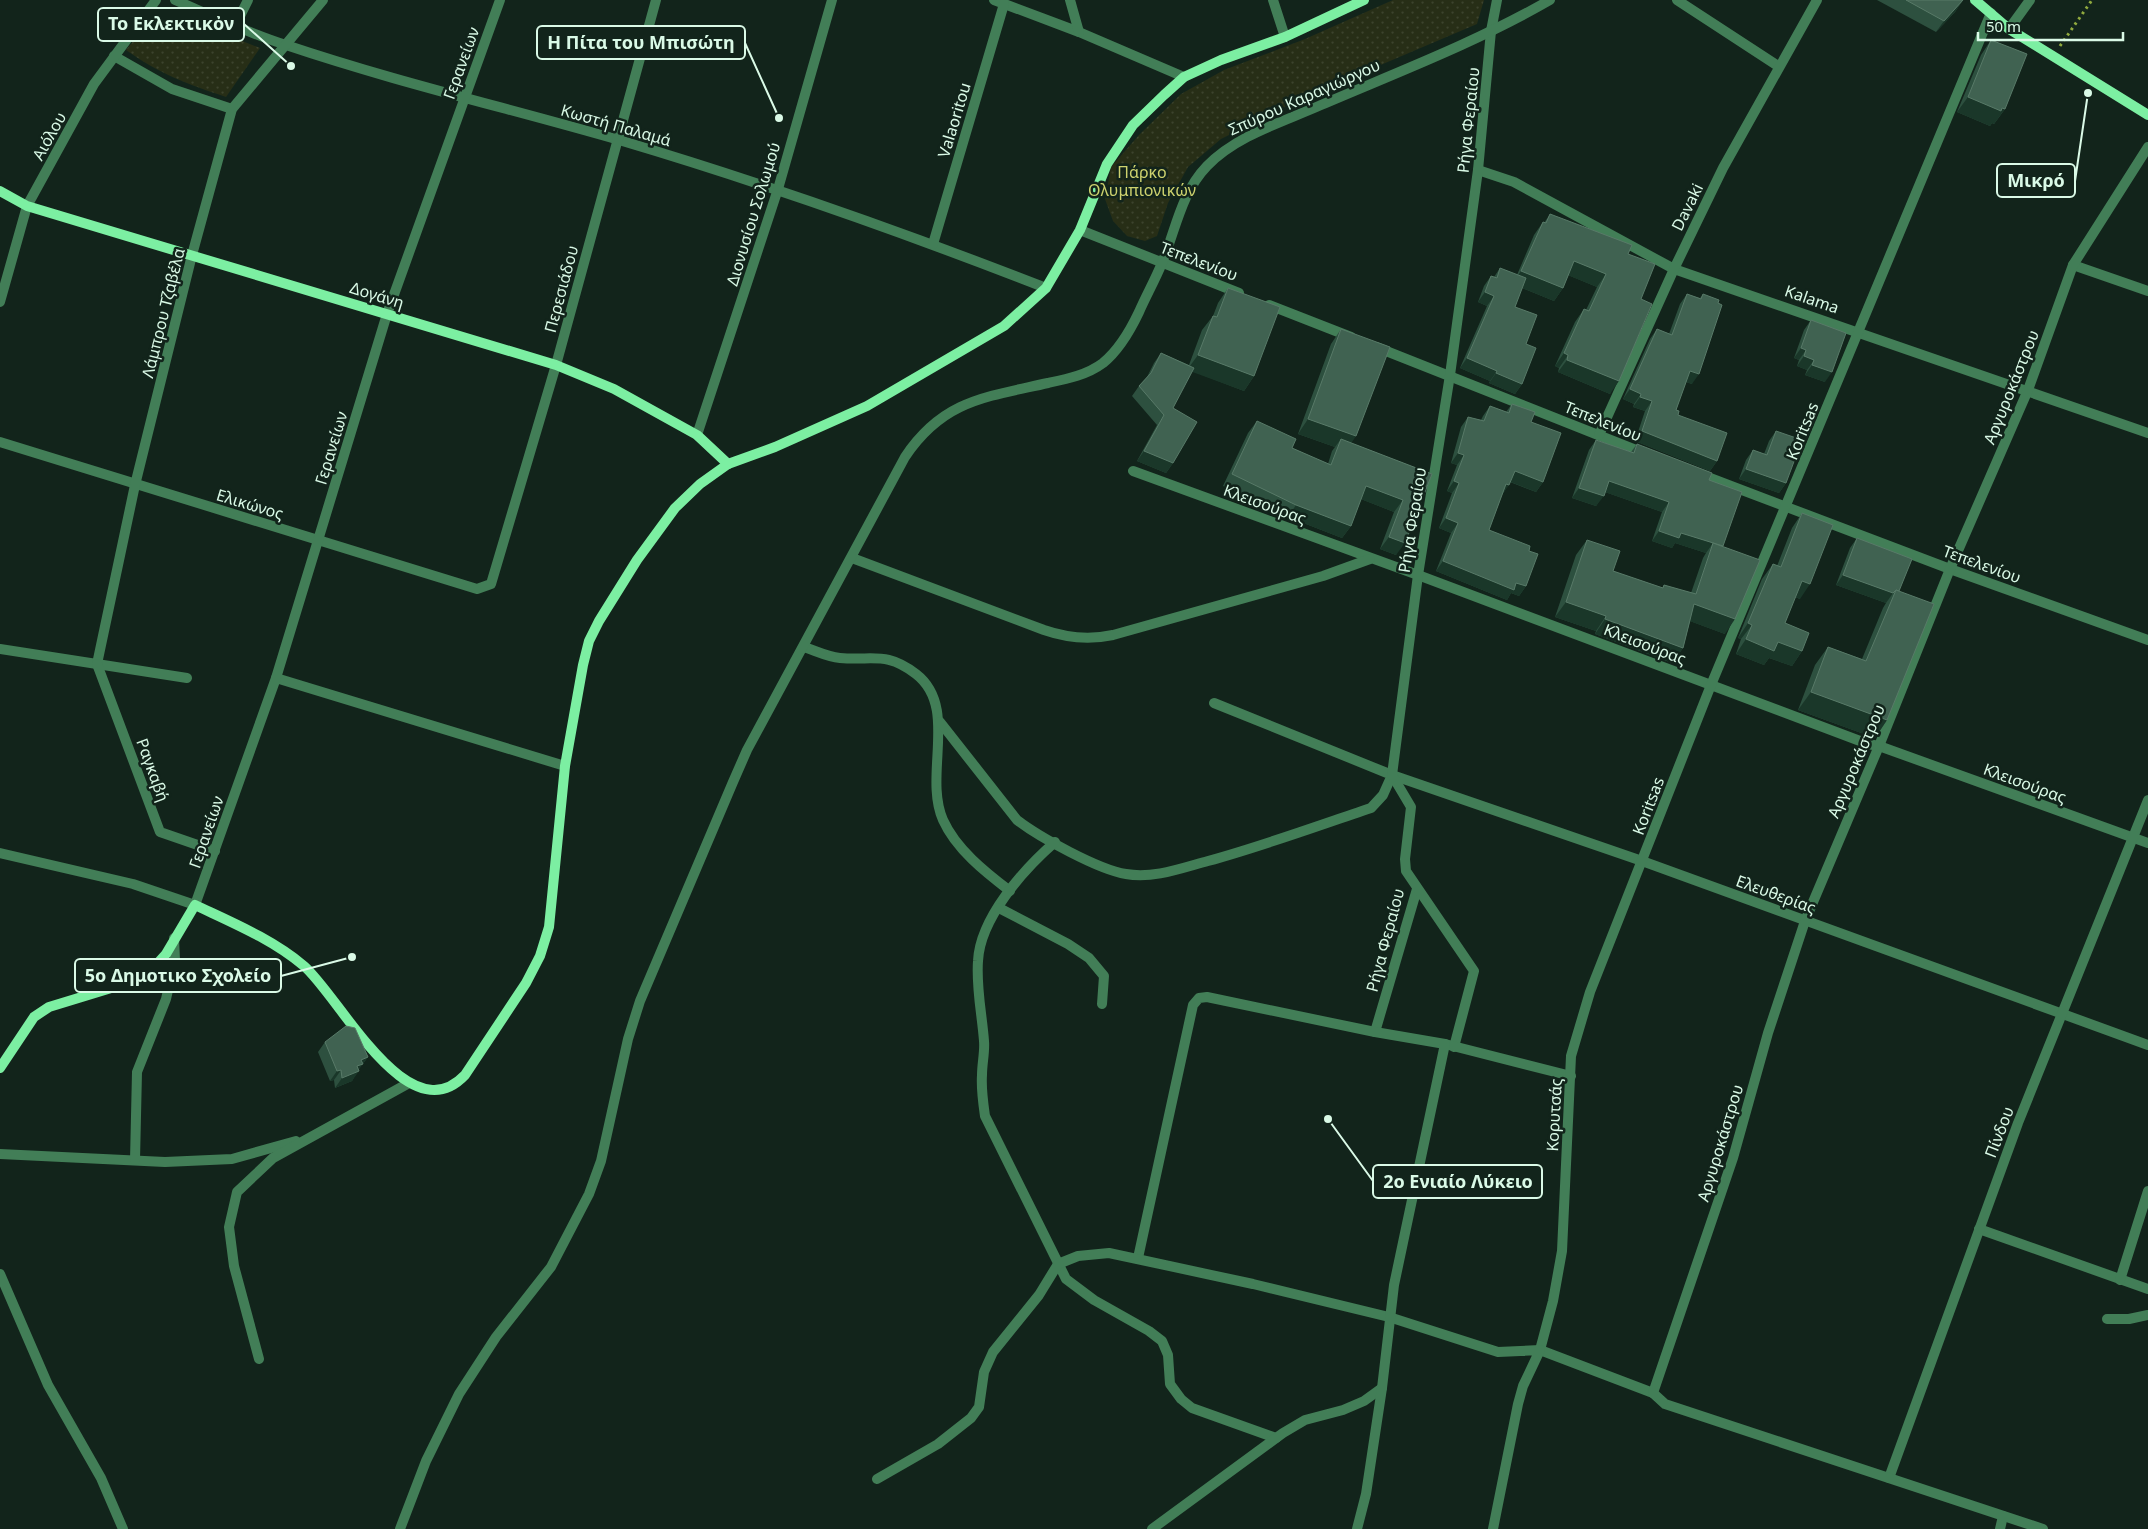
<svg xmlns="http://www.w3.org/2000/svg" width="2148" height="1529" viewBox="0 0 2148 1529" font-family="'Noto Sans',sans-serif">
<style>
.park{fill:url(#park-dots)}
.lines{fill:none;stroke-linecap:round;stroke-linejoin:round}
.path{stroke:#90aa3e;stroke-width:3;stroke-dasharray:2.5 4;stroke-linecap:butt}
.lane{stroke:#427e57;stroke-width:10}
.street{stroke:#427e57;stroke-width:10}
.secondary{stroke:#7cefa2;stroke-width:10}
.wall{fill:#2d503f}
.shaded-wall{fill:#1a3729}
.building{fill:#406251;stroke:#587a68}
.labels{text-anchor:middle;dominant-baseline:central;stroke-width:5;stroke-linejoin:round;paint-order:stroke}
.street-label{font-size:16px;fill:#dafae7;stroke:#12241b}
.park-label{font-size:16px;fill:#cdd26e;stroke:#12241b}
.leader{fill:none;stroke:#dafae7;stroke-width:2}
.callout-dot{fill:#dafae7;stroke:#12241b;stroke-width:2}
.callout{fill:#12241b;stroke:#dafae7;stroke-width:2}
.callout-label{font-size:18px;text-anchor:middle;font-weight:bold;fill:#dafae7}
</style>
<defs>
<pattern id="park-dots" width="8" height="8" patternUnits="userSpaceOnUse" patternTransform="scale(1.25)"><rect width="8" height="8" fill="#272e16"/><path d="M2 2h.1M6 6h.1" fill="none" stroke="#3c432d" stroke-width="1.8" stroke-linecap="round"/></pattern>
</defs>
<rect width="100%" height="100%" fill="#12241b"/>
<!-- park -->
<g class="park">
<path d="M1393 0H1484L1477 24 1303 98 1221 139 1188 167 1168 203 1157 236 1145 241 1127 236 1113 221 1105 199 1111 167 1139 135 1181 94 1224 70 1305 39Z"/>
<path d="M160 8 260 48 226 97C187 84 160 74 126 50Z"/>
</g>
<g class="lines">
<!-- path -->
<path class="path" d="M2060 46 2092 0"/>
<!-- lane -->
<g class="lane">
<path d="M2009 29 2030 0"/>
<path d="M2107 1319H2129L2148 1315"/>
</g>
<!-- street -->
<g class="street">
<path d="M175 0C212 16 248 33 286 45 396 82 508 108 619 140 764 183 905 233 1046 288"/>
<path d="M994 0 1079 32 1184 77"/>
<path d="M1070 0 1079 32"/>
<path d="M1273 0 1285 37"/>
<path d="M1677 0 1778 66"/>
<path d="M235 26 248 0"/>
<path d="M114 56 172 89 232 109"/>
<path d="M1478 170 1514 182 1674 269 2148 433"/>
<path d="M1080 230 1239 293"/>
<path d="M933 244 1004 4"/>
<path d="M2073 265 2148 291"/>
<path d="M0 302 27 206 94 84 156 0"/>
<path d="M1269 305 1351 337"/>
<path d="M1376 347 1646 454"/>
<path d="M697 435 778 189 832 0"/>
<path d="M1599 435 1674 269 1723 168 1817 0"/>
<path d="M0 442 477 589 491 584 556 365 656 0"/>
<path d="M1133 471 1418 575 1868 744 1879 746 2148 843"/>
<path d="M1697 473 1950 569 2148 640"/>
<path d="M852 558 1044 630C1067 638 1089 640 1113 635L1323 576 1370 559"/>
<path d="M804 647C816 651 828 657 840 658 873 661 886 651 916 674 959 707 923 775 943 820 956 849 985 872 1010 891"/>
<path d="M0 649 187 678"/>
<path d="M97 664 135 485 192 255 232 109 323 0"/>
<path d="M97 664 160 832 215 851"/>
<path d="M276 678 565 766"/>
<path d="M940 722 1017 820C1039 837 1099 870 1126 874 1153 879 1182 868 1208 861 1263 846 1317 826 1371 808L1383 795 1392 775 1214 703"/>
<path d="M1392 775 1642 861 2148 1045"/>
<path d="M1055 842C1024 869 980 918 978 961 976 988 982 1014 984 1041 985 1052 982 1063 982 1075 981 1089 983 1102 985 1116L1066 1279 1094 1300 1149 1331 1162 1341 1168 1355 1170 1384 1181 1399 1192 1408 1276 1438"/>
<path d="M0 853 133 884 195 905 276 678 387 314 500 0"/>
<path d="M999 908 1068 944 1089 958 1104 976 1102 1004"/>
<path d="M1375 1032 1417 889"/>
<path d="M1454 1047 1474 971 1406 871 1405 859 1411 807 1392 775 1418 575 1450 375 1478 170 1491 31 1497 0"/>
<path d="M0 1154 165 1162 232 1159 296 1141"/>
<path d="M135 1160 137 1072 166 999 175 960 174 938"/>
<path d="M1979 1229 2148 1289"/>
<path d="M1138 1258 1193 1005 1199 998 1207 997 1375 1032 1445 1044 1571 1076"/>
<path d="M0 1274 48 1385 101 1478 123 1529"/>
<path d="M2120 1280 2148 1191"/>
<path d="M259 1359 234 1266 229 1227 237 1192 273 1158 409 1083"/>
<path d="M1653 1393 1540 1350 1553 1301 1562 1251 1571 1056 1590 992 1711 685 1991 13"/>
<path d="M1889 1478 2018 1123 2148 800"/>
<path d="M877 1479 938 1444 971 1418 979 1407 984 1372 993 1352 1039 1295 1058 1264 1078 1256 1109 1253 1253 1284 1389 1317 1498 1352 1540 1350 1523 1386 1518 1404 1493 1529"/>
<path d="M400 1529 426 1461 459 1394 496 1337 551 1267 589 1194 601 1161 628 1039 640 1001 733 782 747 750 905 457C943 400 986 397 1048 383 1067 379 1087 375 1103 363 1119 350 1130 331 1139 312 1146 296 1155 280 1162 263 1176 229 1181 193 1207 166 1237 135 1283 122 1321 105 1398 72 1477 42 1550 0"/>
<path d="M1152 1529 1283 1433 1305 1420 1343 1410 1364 1401 1382 1388"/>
<path d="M1357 1529 1366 1494 1382 1388 1394 1285 1445 1044"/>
<path d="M2000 1529 2003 1516"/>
<path d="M2043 1529 1665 1404 1653 1393 1733 1158 1768 1033 1805 921 1879 746 1950 569 2028 390 2073 265 2148 147"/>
</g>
<!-- secondary -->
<g class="secondary">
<path d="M1975 0 2009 29 2148 115"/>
<path d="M0 191 27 206 556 365 614 389 697 435 728 464"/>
<path d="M0 1068 34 1017 49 1007 121 985 156 965 166 954 195 905C233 923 272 939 304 966 340 997 408 1135 465 1075L526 983 540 956 549 927 565 766 583 665 589 641 599 621 637 560 675 508 700 484 728 464 775 447 867 406 1004 326 1046 288 1080 230 1107 164 1133 125 1164 95 1184 77 1221 60 1285 37 1364 0"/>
</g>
</g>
<!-- wall -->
<g class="wall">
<path d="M1877 0H1963L1955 12 1936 32Z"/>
<path d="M1991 40 2005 109 1994 124 1992 123 1990 126 1957 112 1981 55Z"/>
<path d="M1550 214 1628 254 1641 299 1610 394 1558 372 1559 368 1555 366 1575 322 1584 309 1586 310 1597 287 1568 275 1563 288 1554 301 1522 288 1515 307 1526 344 1522 384 1515 394 1489 383 1490 381 1460 368 1487 306 1478 302 1484 286 1491 276 1494 277 1500 268 1517 275 1534 235 1543 222 1544 223Z"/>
<path d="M1228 288 1254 376 1244 391 1192 371 1173 408V463L1166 473 1137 461 1157 425 1132 396 1139 386 1147 377 1154 363 1161 353 1189 365 1202 330 1213 316 1218 303Z"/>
<path d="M1687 294 1700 298 1703 294 1692 384 1686 382 1676 410 1678 415 1717 461 1710 471 1635 441 1645 411 1633 407 1634 404 1623 399 1650 339 1657 329 1669 334 1680 304Z"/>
<path d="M1811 320 1825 382 1805 375 1807 370 1797 366 1799 360 1794 358 1804 330Z"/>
<path d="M1341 329 1351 443 1432 474 1396 555 1380 549 1394 512 1361 499 1351 526 1342 538 1288 517 1223 486 1248 433 1257 421 1292 448 1328 464 1332 451 1335 447 1298 434 1331 344Z"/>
<path d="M1512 404 1531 422 1543 482 1536 492 1510 482 1502 495 1489 530 1529 551 1526 586 1519 596 1511 593 1507 600 1436 571 1451 533 1439 528 1452 493 1447 491 1457 465 1451 463 1461 427 1468 417 1481 420 1483 416 1490 406 1506 412Z"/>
<path d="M1776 431 1786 483 1779 493 1739 479 1746 460 1753 450 1764 454 1769 441Z"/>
<path d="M1596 440 1631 452 1637 444 1709 480 1723 546 1725 634 1690 621 1683 648 1672 663 1595 634 1596 631 1555 617 1576 555 1587 540 1613 571 1662 588 1664 585 1691 593 1703 558 1706 553 1675 543 1672 548 1652 541 1662 512 1605 492 1596 506 1572 498 1589 450Z"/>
<path d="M1802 513 1800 599 1795 597 1785 623 1802 651 1792 666 1769 658 1764 665 1736 654 1741 639 1738 638 1762 579 1773 564 1777 566 1792 528Z"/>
<path d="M1857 538 1899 591 1887 720 1875 738 1798 710 1815 665 1828 647 1862 659 1883 608 1886 603 1836 585 1850 548Z"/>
<path d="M325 1042 368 1057 358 1070 352 1081 335 1088 334 1080 330 1081 318 1052Z"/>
</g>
<!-- shaded-wall -->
<g class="shaded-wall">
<path d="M1963 0 1955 12 1936 32 1944 21Z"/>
<path d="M1968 97 2002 108 2005 109 1994 124 1992 123 1990 126 1957 112Z"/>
<path d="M1574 261 1606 274 1597 287 1565 274Z"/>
<path d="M1521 271 1563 288 1554 301 1512 284Z"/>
<path d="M1485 292 1494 296 1487 306 1478 302Z"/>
<path d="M1801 348 1806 350 1799 360 1794 358Z"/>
<path d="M1564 353 1568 355 1559 368 1555 366Z"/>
<path d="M1198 355 1254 376 1244 391 1187 370Z"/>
<path d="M1804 356 1814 360 1807 370 1797 366Z"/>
<path d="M1467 358 1497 371 1490 381 1460 368Z"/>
<path d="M1567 360 1619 381 1610 394 1558 372Z"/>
<path d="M1812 365 1832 372 1825 382 1805 375Z"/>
<path d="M1690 371 1699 374 1692 384 1683 381Z"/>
<path d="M1496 373 1522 384 1515 394 1489 383Z"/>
<path d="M1630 389 1641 394 1634 404 1623 399Z"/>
<path d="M1640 397 1652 401 1645 411 1633 407Z"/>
<path d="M1308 419 1356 436 1346 451 1341 439 1335 447 1298 434Z"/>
<path d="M1642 431 1717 461 1710 471 1635 441Z"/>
<path d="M1144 451 1173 463 1166 473 1137 461Z"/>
<path d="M1458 453 1464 455 1457 465 1451 463Z"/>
<path d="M1746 469 1786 483 1779 493 1739 479Z"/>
<path d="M1515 471 1543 482 1536 492 1508 481Z"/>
<path d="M1454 481 1459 483 1452 493 1447 491Z"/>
<path d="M1609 481 1669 502 1662 512 1602 491Z"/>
<path d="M1506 484 1509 485 1502 495Z"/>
<path d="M1366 486 1403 500 1394 512 1358 498Z"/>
<path d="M1579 488 1604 496 1596 506 1572 498Z"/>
<path d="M1296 505 1351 526 1342 538 1288 517Z"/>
<path d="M1446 518 1458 523 1451 533 1439 528Z"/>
<path d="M1659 531 1681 533 1713 543 1706 553 1675 543 1672 548 1652 541Z"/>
<path d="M1389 537 1405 543 1396 555 1380 549Z"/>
<path d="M1443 561 1516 583 1526 586 1519 596 1511 593 1507 600 1436 571Z"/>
<path d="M1843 575 1893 593 1886 603 1836 585Z"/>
<path d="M1802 581 1810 584 1800 599 1791 595Z"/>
<path d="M1566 602 1606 616 1596 631 1555 617Z"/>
<path d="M1694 604 1735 619 1725 634 1684 619Z"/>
<path d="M1605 619 1683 648 1672 663 1595 634Z"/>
<path d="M1748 623 1752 625 1741 639 1738 638Z"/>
<path d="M1746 639 1778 642 1802 651 1792 666 1769 658 1764 665 1736 654Z"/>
<path d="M1811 692 1887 720 1875 738 1798 710Z"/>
<path d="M368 1057 357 1072 359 1071 352 1081 335 1088 342 1078 361 1060Z"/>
<path d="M341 1070 334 1080 330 1081 337 1071Z"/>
</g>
<!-- building -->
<g class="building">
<path d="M1906 0H1963L1944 21Z"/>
<path d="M1991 40 2027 54 2005 109 2002 108 2001 111 1968 97Z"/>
<path d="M1550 214 1632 245 1628 254 1655 264 1641 299 1652 304 1619 381 1567 360 1568 355 1564 353 1584 309 1589 311 1606 274 1574 261 1563 288 1521 271 1543 222 1546 223Z"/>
<path d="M1500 268 1526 278 1515 307 1537 315 1526 344 1536 348 1522 384 1496 373 1497 371 1467 358 1494 296 1485 292 1491 276 1497 278Z"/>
<path d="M1228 288 1280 307 1254 376 1198 355 1213 316 1217 317Z"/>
<path d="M1687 294 1701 299 1703 294 1719 300 1718 303 1722 305 1699 374 1690 371 1676 410 1679 411 1678 415 1727 433 1717 461 1642 431 1652 401 1640 397 1641 394 1630 389 1657 329 1672 335Z"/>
<path d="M1811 320 1846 333 1832 372 1812 365 1814 360 1804 356 1806 350 1801 348Z"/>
<path d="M1341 329 1390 347 1356 436 1308 419Z"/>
<path d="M1161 353 1194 368 1173 408 1197 422 1173 463 1144 451 1164 415 1139 386 1151 373Z"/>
<path d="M1512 404 1535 412 1531 422 1561 433 1543 482 1515 471 1509 485 1506 484 1489 530 1530 546 1529 551 1538 554 1526 586 1516 583 1514 590 1443 561 1458 523 1446 518 1459 483 1454 481 1464 455 1458 453 1468 417 1484 421 1490 406 1509 413Z"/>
<path d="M1257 421 1296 439 1292 448 1331 465 1341 439 1432 474 1405 543 1389 537 1403 500 1366 486 1351 526 1296 505 1232 474Z"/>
<path d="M1776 431 1802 440 1786 483 1746 469 1753 450 1767 455Z"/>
<path d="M1596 440 1634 453 1637 444 1712 473 1709 480 1742 492 1723 546 1681 533 1679 538 1659 531 1669 502 1609 481 1604 496 1579 488Z"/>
<path d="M1802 513 1833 525 1810 584 1802 581 1785 623 1809 633 1802 651 1778 642 1774 651 1746 639 1752 625 1748 623 1773 564 1781 567Z"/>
<path d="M1857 538 1912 559 1899 591 1896 590 1893 593 1843 575Z"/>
<path d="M1587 540 1620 551 1613 571 1663 588 1664 585 1696 594 1713 543 1760 560 1735 619 1694 604 1683 648 1605 619 1606 616 1566 602Z"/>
<path d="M1896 590 1934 604 1887 720 1811 692 1828 647 1866 661Z"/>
<path d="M346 1026 355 1028 368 1057 361 1060 363 1064 357 1066 359 1071 342 1078 341 1070 337 1071 325 1042Z"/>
</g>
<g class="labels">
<!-- street labels -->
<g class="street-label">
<text transform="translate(461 63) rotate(-70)">Γερανείων</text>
<text transform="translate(1304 97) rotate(-24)">Σπύρου Καραγιώργου</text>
<text transform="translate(954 120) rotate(-73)">Valaoritou</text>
<text transform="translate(1468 120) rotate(-84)">Ρήγα Φεραίου</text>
<text transform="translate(616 125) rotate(16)">Κωστή Παλαμά</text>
<text transform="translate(49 136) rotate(-61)">Αιόλου</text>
<text transform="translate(1687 207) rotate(-64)">Davaki</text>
<text transform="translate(753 214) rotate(-73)">Διονυσίου Σολωμού</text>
<text transform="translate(1199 261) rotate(21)">Τεπελενίου</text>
<text transform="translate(561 289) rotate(-75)">Περεσιάδου</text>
<text transform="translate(377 295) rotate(17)">Δογάνη</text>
<text transform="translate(1812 299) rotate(19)">Kalama</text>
<text transform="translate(163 313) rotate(-76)">Λάμπρου Τζαβέλα</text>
<text transform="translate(2011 387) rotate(-68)">Αργυροκάστρου</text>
<text transform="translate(1603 421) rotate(22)">Τεπελενίου</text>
<text transform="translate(1802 431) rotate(-68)">Koritsas</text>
<text transform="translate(331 448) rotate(-73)">Γερανείων</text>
<text transform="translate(250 504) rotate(17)">Ελικώνος</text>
<text transform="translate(1265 504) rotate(20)">Κλεισούρας</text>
<text transform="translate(1412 520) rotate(-81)">Ρήγα Φεραίου</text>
<text transform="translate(1982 564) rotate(20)">Τεπελενίου</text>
<text transform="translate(1645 644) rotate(21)">Κλεισούρας</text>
<text transform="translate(1856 761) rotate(-67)">Αργυροκάστρου</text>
<text transform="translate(153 770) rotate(70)">Ραγκαβή</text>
<text transform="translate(2025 783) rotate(20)">Κλεισούρας</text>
<text transform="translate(1648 806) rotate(-69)">Koritsas</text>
<text transform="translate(206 832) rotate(-71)">Γερανείων</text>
<text transform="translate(1776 894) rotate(20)">Ελευθερίας</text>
<text transform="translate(1385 940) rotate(-75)">Ρήγα Φεραίου</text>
<text transform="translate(1554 1115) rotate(-87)">Κορυτσάς</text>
<text transform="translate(1999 1132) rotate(-69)">Πίνδου</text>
<text transform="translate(1720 1143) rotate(-73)">Αργυροκάστρου</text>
</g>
<!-- park labels -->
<g class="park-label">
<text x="1142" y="172">Πάρκο<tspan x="1142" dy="18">Ολυμπιονικών</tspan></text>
</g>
</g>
<!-- callouts -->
<path class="leader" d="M291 66L244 24M779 118L745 43M2088 93L2075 181M352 957L281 976M1328 1119L1373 1181"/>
<g class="callout-dot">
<circle cx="291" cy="66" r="5"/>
<circle cx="779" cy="118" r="5"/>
<circle cx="2088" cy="93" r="5"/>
<circle cx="352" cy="957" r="5"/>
<circle cx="1328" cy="1119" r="5"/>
</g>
<g class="callout">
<rect x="98" y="8" width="146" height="33" rx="5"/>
<rect x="537" y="26" width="208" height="33" rx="5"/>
<rect x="1997" y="164" width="78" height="33" rx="5"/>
<rect x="75" y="959" width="206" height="33" rx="5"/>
<rect x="1373" y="1165" width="169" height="33" rx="5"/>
</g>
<g class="callout-label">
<text x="171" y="30">Το Εκλεκτικὀν</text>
<text x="641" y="49">Η Πίτα του Μπισώτη</text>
<text x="2036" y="187">Μικρό</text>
<text x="178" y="982">5o Δημοτικο Σχολείο</text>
<text x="1458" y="1188">2ο Ενιαίο Λύκειο</text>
</g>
<!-- scale -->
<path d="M1978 32v8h145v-8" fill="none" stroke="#dafae7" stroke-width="2.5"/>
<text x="1986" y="32" font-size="15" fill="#dafae7" stroke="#12241b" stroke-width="4" paint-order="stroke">50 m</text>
</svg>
